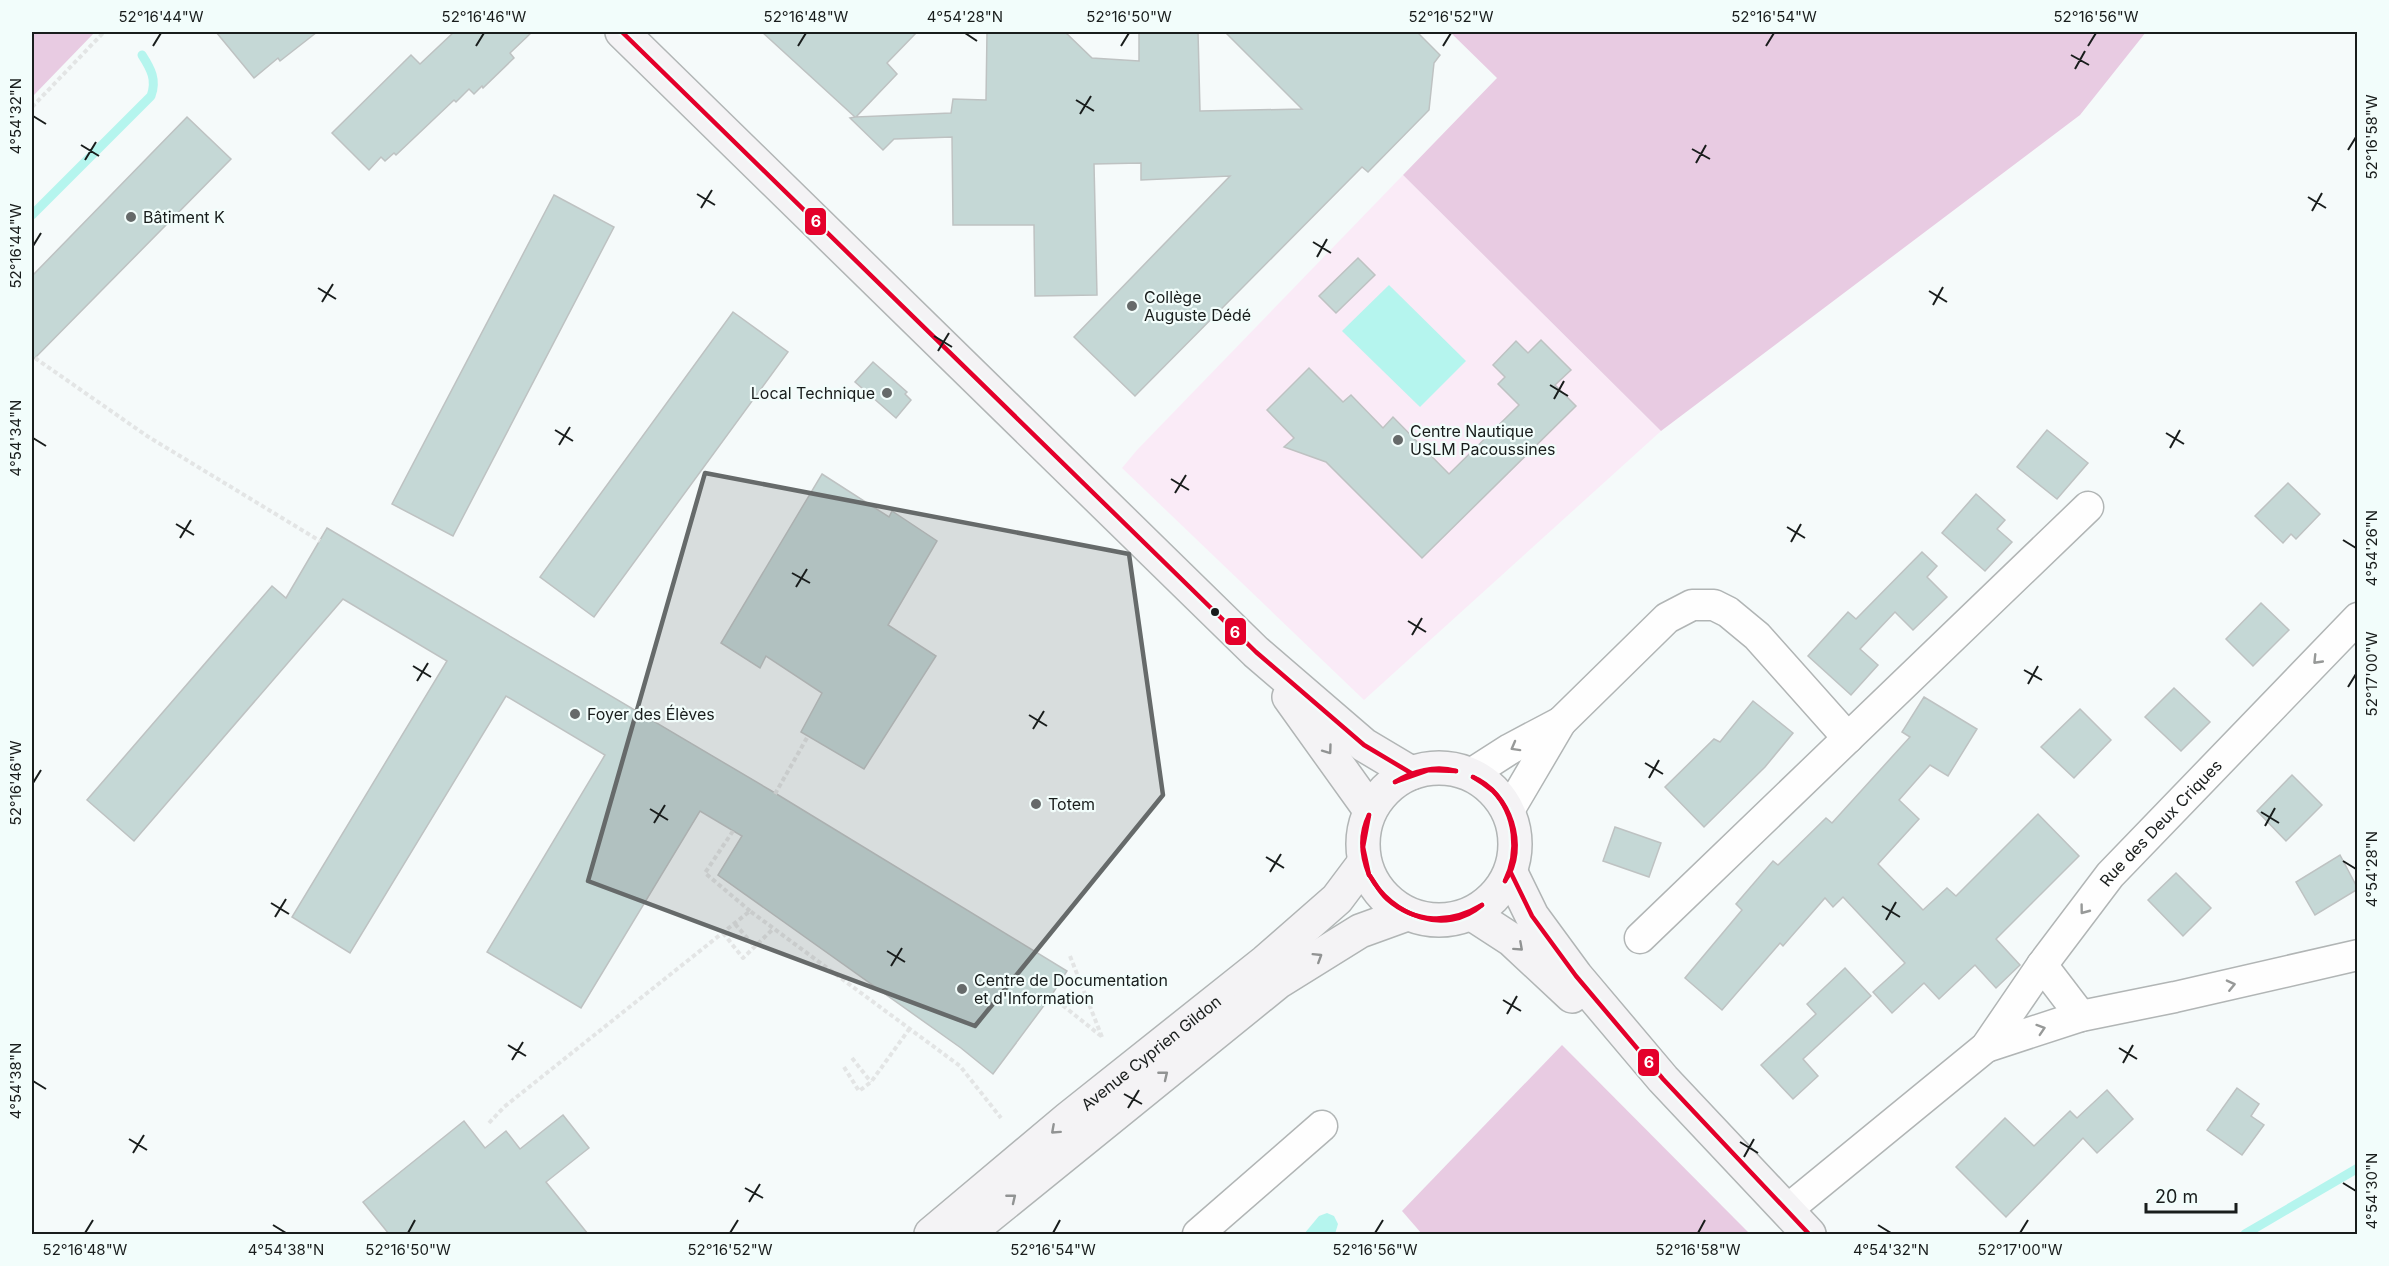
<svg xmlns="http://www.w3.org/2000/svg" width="2389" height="1266" viewBox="0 0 2389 1266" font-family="Inter,sans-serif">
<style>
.green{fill:#faebf7}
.forest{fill:#e8cbe2}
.water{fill:#b5f5ee}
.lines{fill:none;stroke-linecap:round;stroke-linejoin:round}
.stream{stroke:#b5f5ee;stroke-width:9}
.building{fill:#c5d8d6;stroke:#bec2c2;stroke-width:1.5}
.street-casing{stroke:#b1b5b5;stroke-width:33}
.secondary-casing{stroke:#b1b5b5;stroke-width:36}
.path{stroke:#e3e5e5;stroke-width:4;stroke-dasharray:4.5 3;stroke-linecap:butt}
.street{stroke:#fefefe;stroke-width:30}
.secondary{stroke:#f4f3f5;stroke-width:33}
.bus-1-casing{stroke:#f2fdfb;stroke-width:9}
.bus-1{stroke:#e4002b;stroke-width:4.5}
.oneway{stroke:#979998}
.oneway2{stroke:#919393}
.marked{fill:#666a6a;fill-opacity:0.2;stroke:#666a6a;stroke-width:4.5;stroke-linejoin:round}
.ticks{fill:none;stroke:#191d1c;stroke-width:2}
.poi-dot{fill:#666a6a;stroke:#f2fdfb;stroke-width:2}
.bus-dot{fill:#191d1c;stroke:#f2fdfb;stroke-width:2}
.labels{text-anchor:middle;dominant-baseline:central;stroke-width:4.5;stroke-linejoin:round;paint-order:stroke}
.poi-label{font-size:16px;fill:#191d1c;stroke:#f2fdfb;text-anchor:start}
.street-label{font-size:16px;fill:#191d1c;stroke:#f2fdfb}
.line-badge{stroke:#f2fdfb;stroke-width:2}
.badge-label{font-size:16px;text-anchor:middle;font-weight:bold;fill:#fff}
.neatline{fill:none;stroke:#191d1c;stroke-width:2}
.ticks-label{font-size:15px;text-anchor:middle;fill:#191d1c}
</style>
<rect width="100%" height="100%" fill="#f5fafa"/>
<!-- green -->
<path class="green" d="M1403 175 1661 431 1364 700 1122 468 1137 450Z"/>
<!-- forest -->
<g class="forest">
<path d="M32 32H95L32 97Z"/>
<path d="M1450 32H2146L2080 115 1661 431 1403 175 1497 78Z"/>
<path d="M1562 1045 1750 1234H1422L1402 1211Z"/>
</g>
<!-- water -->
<g class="water">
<path d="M1389 285 1466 361 1420 407 1342 331Z"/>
<path d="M1327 1213 1334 1216 1338 1224 1335 1234H1304L1319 1216Z"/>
</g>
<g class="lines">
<!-- stream -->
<g class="stream">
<path d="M32 215 151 96C157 80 151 69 142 55"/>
<path d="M2245 1234 2358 1168"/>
</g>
</g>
<!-- building -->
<g class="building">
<path d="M216 32H317L280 61 278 58 254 78Z"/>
<path d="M454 32H532L510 53 514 58 483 88 482 86 474 94 469 89 456 102 454 100 396 155 394 153 385 161 381 157 369 170 332 133 411 55 420 64Z"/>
<path d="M762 32H917L887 63 897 74 856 117 951 113 953 99 986 100 987 32H1065L1092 58 1139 61V32H1198L1200 111 1302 109 1225 32H1417L1440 55 1434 63 1429 110 1368 172 1362 167 1135 396 1074 337 1230 176 1141 180V163L1094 164 1097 295 1035 296 1034 225H953L952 137 894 139 883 150 850 118 855 117Z"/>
<path d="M187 117 231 159 32 361V276Z"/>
<path d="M554 195 614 227 453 536 392 504Z"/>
<path d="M1358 258 1375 275 1336 313 1319 296Z"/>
<path d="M733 312 788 352 594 617 540 577Z"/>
<path d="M1541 340 1571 370 1555 385 1576 406 1422 558 1326 462 1284 447 1294 438 1267 410 1309 368 1343 402 1351 395 1383 428 1393 417 1449 474 1519 405 1498 384 1505 377 1493 365 1516 341 1528 353Z"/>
<path d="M873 362 907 392 905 394 911 400 896 418 855 382Z"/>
<path d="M2047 430 2088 463 2057 499 2017 467Z"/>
<path d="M822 474 889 517 892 511 937 541 888 625 936 656 864 769 801 732 822 693 766 656 760 668 721 643Z"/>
<path d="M2288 483 2320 514 2296 539 2291 534 2283 543 2255 516Z"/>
<path d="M1976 494 2005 520 1997 529 2012 542 1985 571 1942 533Z"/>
<path d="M327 528 770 790 1067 971 1051 996 993 1074 961 1048 718 875 742 836 700 811 581 1008 487 952 605 755 506 696 350 953 292 917 447 661 343 599 134 841 87 800 272 586 286 598Z"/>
<path d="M1922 552 1937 566 1927 577 1947 597 1913 630 1895 612 1860 649 1878 665 1851 695 1808 656 1848 612 1856 619Z"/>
<path d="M2261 603 2289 630 2253 666 2226 639Z"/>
<path d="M2174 688 2210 722 2181 751 2145 717Z"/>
<path d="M1924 697 1977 729 1948 776 1930 765 1899 800 1919 819 1878 864 1923 910 1947 888 1956 896 2038 814 2079 856 1996 939 2020 965 1996 988 1975 965 1939 999 1924 983 1892 1013 1873 992 1905 963 1843 897 1833 907 1825 898 1783 946 1780 943 1722 1010 1685 978 1742 910 1736 904 1773 861 1778 865 1826 818 1832 823 1910 737 1902 732Z"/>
<path d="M1753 701 1793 733 1765 767 1704 827 1665 787 1714 739 1720 742Z"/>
<path d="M2080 709 2111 740 2074 778 2041 747Z"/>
<path d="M2292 775 2322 805 2286 841 2257 811Z"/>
<path d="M1615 827 1661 843 1649 877 1603 861Z"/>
<path d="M2340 855 2358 889 2315 915 2296 882Z"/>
<path d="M2176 873 2211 908 2183 936 2148 900Z"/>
<path d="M1845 968 1871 996 1803 1059 1818 1076 1793 1099 1761 1065 1816 1014 1807 1004Z"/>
<path d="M2237 1088 2259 1104 2251 1116 2264 1125 2242 1155 2207 1130Z"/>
<path d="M2107 1090 2133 1119 2097 1153 2083 1138 2006 1217 1956 1167 2005 1118 2034 1146 2070 1111 2077 1118Z"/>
<path d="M563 1115 589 1148 546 1182 588 1234H389L363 1202 464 1121 485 1148 506 1131 520 1149Z"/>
</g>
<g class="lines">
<defs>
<g id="street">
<path d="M1471 774 1510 749 1561 722"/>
<path d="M1508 812 1561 722 1667 618 1692 605H1714L1728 612 1757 636 1848 738"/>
<path d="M1640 938 2088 507"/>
<path d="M2042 965 2081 1016"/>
<path d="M1986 1047 2081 1016 2175 997 2358 955"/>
<path id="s1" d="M1787 1210 1986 1047 2042 965 2110 875 2358 618"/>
<path d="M1198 1234 1322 1126"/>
</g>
<g id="secondary">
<path d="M622 32 1256 652 1364 745 1411 773"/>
<path d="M1289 697 1370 810"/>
<circle cx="1439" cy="844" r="76"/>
<path d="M1511 873 1532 916 1576 976 1663 1079 1809 1234"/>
<path d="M1472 914 1512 940 1572 996"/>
<path id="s2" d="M931 1234 1069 1118 1265 962 1337 899 1364 863"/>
<path d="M967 1234 1278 982 1360 931 1407 914"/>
</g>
</defs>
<!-- street casing -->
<use href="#street" class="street-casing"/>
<!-- secondary casing -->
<use href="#secondary" class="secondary-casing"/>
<!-- path -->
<g class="path">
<path d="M32 107 104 32"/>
<path d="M35 358 147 436 320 541"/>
<path d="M775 794 808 736"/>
<path d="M733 831 705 873 750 911"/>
<path d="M735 924 755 947"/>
<path d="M723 933 743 958 773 929"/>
<path d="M1070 956 1102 1037"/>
<path d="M1051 996 1101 1036"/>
<path d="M852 1058 871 1082"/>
<path d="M844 1067 859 1091 871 1082 910 1028"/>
<path d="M489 1123 504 1107 750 911 960 1066 1001 1118"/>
</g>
<!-- street -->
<use href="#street" class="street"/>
<!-- secondary -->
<use href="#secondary" class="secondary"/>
<defs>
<g id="bus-1">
<path d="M622 32 1256 652 1364 745 1411 773"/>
<path d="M1473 777C1510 792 1529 848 1505 881"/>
<path d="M1473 777C1480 781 1487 786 1493 791 1516 815 1519 852 1505 881"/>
<path d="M1395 782C1412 771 1436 765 1456 771"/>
<path d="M1395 782 1429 770 1456 771"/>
<path d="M1369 815 1363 847 1369 875"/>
<path d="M1369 815C1359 835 1361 855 1369 875"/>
<path d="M1511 873 1532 916 1576 976 1663 1079 1809 1234"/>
<path d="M1370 876C1375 883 1380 893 1387 899 1416 924 1450 924 1482 905"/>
<path d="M1370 876C1391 915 1445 937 1482 905"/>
</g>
</defs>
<!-- bus-1 casing -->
<use href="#bus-1" class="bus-1-casing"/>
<!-- bus-1 -->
<use href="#bus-1" class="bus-1"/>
</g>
<!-- one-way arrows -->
<defs><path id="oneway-chevron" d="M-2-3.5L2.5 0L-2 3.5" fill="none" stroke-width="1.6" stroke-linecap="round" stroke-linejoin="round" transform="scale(1.5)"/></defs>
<g class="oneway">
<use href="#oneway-chevron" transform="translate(2317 660) rotate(134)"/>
<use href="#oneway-chevron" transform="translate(1515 747) rotate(151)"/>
<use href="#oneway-chevron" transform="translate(2084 910) rotate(127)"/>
<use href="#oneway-chevron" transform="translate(2231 985) rotate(-13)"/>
<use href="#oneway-chevron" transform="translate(2041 1029) rotate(-18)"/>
</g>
<g class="oneway2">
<use href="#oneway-chevron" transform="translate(1328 750) rotate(54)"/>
<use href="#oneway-chevron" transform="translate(1519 947) rotate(42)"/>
<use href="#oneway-chevron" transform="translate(1318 957) rotate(-32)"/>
<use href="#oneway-chevron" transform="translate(1164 1075) rotate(-39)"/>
<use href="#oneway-chevron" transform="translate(1055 1130) rotate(138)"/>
<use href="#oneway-chevron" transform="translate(1012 1198) rotate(-39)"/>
</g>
<!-- marked area -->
<path class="marked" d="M705 473 1129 554 1163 795 975 1026 588 881Z"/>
<!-- ticks -->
<path class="ticks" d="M965 33 977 41M153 46 161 33M476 46 484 33M798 46 806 33M1121 46 1129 33M1443 46 1451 33M1766 46 1774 33M2088 46 2096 33M2071 55 2089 65M2075 69 2085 51M1076 100 1094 111M1080 114 1091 96M33 116 46 124M81 145 99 156M1692 149 1710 159M2348 150 2356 137M85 160 96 142M1696 163 1706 145M697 194 715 205M2308 197 2326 208M701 208 712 190M2312 211 2322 193M1313 242 1331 253M33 246 41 233M1317 257 1327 239M318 288 336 299M1929 291 1947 302M322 302 333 284M1933 305 1943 287M934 336 952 347M938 351 949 333M1550 385 1568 396M1554 399 1564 381M555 430 573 441M2166 433 2184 444M33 438 46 446M559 445 570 427M2170 448 2180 430M1171 479 1189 490M1175 493 1186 475M176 524 194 535M1787 527 1805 538M180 538 191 520M2343 540 2356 548M1791 542 1801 524M792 573 810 583M796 587 807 569M1408 621 1426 632M1412 635 1422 618M413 666 431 677M2024 670 2042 680M417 681 428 663M2028 684 2038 666M2348 687 2356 674M1029 715 1047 726M1033 729 1044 711M1645 763 1663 774M1649 778 1659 760M33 783 41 770M650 809 668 820M2261 812 2279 823M654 823 665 805M2265 826 2275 808M1266 857 1284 868M2343 861 2356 869M1270 872 1281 854M271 903 289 914M1882 906 1900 917M275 917 286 899M1886 920 1896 902M887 951 905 962M891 966 902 948M1503 1000 1521 1011M1507 1014 1517 996M508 1045 526 1056M2119 1048 2137 1059M512 1060 523 1042M2123 1063 2133 1045M33 1081 46 1089M1124 1094 1142 1104M1128 1108 1139 1090M129 1139 147 1150M1740 1142 1758 1153M133 1153 144 1135M1744 1157 1754 1139M2343 1183 2356 1191M745 1188 763 1198M749 1202 760 1184M273 1225 286 1233M1878 1225 1891 1233M85 1233 93 1220M408 1233 415 1220M730 1233 738 1220M1053 1233 1060 1220M1375 1233 1383 1220M1698 1233 1705 1220M2020 1233 2028 1220"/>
<!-- markers -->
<g class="poi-dot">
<circle cx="131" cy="217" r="6"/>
<circle cx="1132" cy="306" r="6"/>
<circle cx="887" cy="393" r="6"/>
<circle cx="1398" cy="440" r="6"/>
<circle cx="575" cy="714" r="6"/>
<circle cx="1036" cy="804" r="6"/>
<circle cx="962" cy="989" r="6"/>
</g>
<circle class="bus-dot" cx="1215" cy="612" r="5"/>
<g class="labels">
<!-- poi labels -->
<g class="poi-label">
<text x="143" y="217">Bâtiment K</text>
<text x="1144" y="297">Collège<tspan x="1144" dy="18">Auguste Dédé</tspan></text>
<text x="875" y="393" text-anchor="end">Local Technique</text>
<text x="1410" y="431">Centre Nautique<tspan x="1410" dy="18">USLM Pacoussines</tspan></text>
<text x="587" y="714">Foyer des Élèves</text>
<text x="1048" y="804">Totem</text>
<text x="974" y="980">Centre de Documentation<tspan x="974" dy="18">et d'Information</tspan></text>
</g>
<!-- street labels -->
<g class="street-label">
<text stroke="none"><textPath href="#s1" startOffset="542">Rue des Deux Criques</textPath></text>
<text stroke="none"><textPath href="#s2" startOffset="285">Avenue Cyprien Gildon</textPath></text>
</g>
</g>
<g class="line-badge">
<rect x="804" y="207" width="23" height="29" rx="6" fill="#e4002b"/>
<rect x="1224" y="617" width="23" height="29" rx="6" fill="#e4002b"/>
<rect x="1637" y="1048" width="23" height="29" rx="6" fill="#e4002b"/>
</g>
<g class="badge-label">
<text x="816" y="227">6</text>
<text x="1235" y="638">6</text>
<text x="1649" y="1068">6</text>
</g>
<!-- border -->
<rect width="2389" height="1266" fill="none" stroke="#f2fdfb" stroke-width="66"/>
<!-- scale -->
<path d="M2146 1203v9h90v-9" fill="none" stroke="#191d1c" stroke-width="3"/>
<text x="2155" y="1203" font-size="18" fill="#191d1c" stroke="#f2fdfb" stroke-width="4.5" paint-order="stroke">20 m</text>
<rect x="33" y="33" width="2323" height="1200" class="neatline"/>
<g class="ticks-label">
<text x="161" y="22">52°16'44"W</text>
<text x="484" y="22">52°16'46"W</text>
<text x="806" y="22">52°16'48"W</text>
<text x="965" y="22">4°54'28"N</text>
<text x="1129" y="22">52°16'50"W</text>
<text x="1451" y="22">52°16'52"W</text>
<text x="1774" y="22">52°16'54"W</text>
<text x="2096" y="22">52°16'56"W</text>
<text transform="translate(16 116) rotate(-90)" y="5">4°54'32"N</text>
<text transform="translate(2372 137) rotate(-90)" y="5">52°16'58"W</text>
<text transform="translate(16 246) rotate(-90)" y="5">52°16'44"W</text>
<text transform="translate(16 438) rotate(-90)" y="5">4°54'34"N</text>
<text transform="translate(2372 548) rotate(-90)" y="5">4°54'26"N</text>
<text transform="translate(2372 674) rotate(-90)" y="5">52°17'00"W</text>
<text transform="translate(16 783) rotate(-90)" y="5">52°16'46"W</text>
<text transform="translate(2372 869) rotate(-90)" y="5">4°54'28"N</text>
<text transform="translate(16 1081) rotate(-90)" y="5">4°54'38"N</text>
<text transform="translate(2372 1191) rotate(-90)" y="5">4°54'30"N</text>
<text x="85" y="1255">52°16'48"W</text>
<text x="286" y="1255">4°54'38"N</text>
<text x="408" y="1255">52°16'50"W</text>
<text x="730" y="1255">52°16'52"W</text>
<text x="1053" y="1255">52°16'54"W</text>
<text x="1375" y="1255">52°16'56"W</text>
<text x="1698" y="1255">52°16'58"W</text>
<text x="1891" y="1255">4°54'32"N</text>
<text x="2020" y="1255">52°17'00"W</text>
</g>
</svg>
